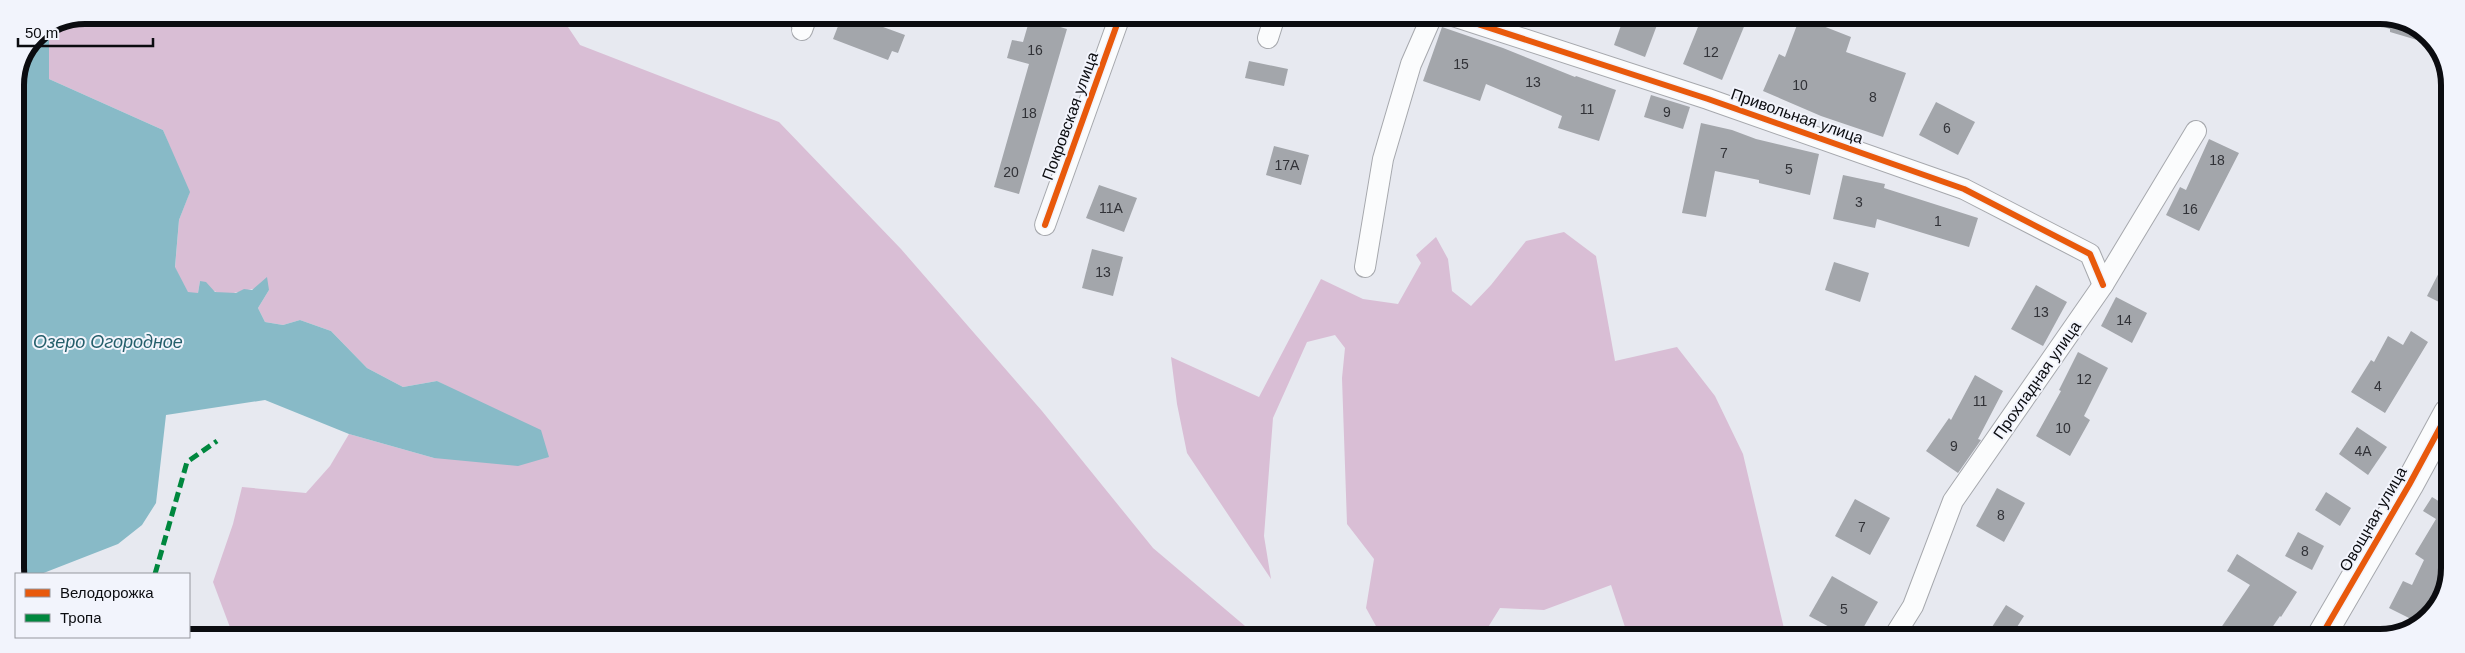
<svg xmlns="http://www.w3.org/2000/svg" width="2465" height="653" viewBox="0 0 2465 653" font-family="Helvetica,sans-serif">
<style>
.forest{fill:#d9bed5}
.water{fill:#88bac7}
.building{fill:#a3a6ab}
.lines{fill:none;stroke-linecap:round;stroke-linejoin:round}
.lane-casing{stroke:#a6a8ad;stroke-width:12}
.street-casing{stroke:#a6a8ad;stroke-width:22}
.secondary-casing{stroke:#a6a8ad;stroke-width:30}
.lane{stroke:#fbfcfd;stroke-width:10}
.street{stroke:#fbfcfd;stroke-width:20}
.secondary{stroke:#fbfcfd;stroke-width:28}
.quiet{stroke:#00873e;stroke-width:5;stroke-dasharray:10 5;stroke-linecap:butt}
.cycleway-casing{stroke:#f2f4fc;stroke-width:9}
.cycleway{stroke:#e8590c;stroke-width:6}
.labels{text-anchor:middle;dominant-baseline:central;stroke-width:4;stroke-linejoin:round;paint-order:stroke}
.number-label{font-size:14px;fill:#313237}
.street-label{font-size:16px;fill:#0b0c10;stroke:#f2f4fc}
.water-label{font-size:18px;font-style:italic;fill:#255f6b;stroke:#f2f4fc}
.rim{fill:none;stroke:#0b0c10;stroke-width:6}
</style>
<rect width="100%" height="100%" fill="#e7e9f0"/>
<!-- forest -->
<g class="forest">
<path d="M84 15H560L580 45 779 122 901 249 1042 411 1153 548 1258 637 228 636 231 630 213 582 233 524 242 487 306 493 330 466 349 434 434 458 475 401 437 381 403 387 367 368 331 331 300 320 283 325 265 322 258 308 269 290C251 283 232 300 214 291 209 289 204 284 200 281L198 293H188L175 268 179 220 189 194 163 130 49 79V29Z"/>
<path d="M1564 232 1596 256 1615 361 1677 347 1715 396 1743 454 1786 637H1674L1625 627 1611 585 1544 610 1500 608 1482 637H1382L1366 608 1374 559 1347 524 1342 378 1345 348 1335 335 1307 342 1273 418 1264 536 1271 579 1187 453 1177 404 1171 357 1259 397 1321 279 1363 299 1398 304 1421 263 1416 255 1436 237 1448 259 1452 291 1471 306 1491 285 1526 241Z"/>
</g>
<!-- water -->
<path class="water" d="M49 29V79L163 130 190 192 179 220 175 267 188 292 198 293 200 281 206 282 215 292 236 293 244 289 252 290 267 277 269 290 258 308 265 322 283 325 300 320 331 331 367 368 403 387 437 381 541 430 549 457 518 466 434 458 349 434 265 400 166 415 156 503 142 525 118 544 41 574H16V576L15 84 36 35Z"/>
<!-- building -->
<g class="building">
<path d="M842 16H866L864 20 905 35 898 53 892 51 888 60 833 39Z"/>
<path d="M1624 17H1660L1645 57 1614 45Z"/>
<path d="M1702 17H1748L1722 80 1683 64Z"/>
<path d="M1800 17 1851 37 1846 52 1906 73 1883 137 1821 116 1763 91 1779 54 1785 57Z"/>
<path d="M2362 17H2398L2433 39 2435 43 2434 45 2390 32V29L2362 20Z"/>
<path d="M1030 18 1067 29 1019 194 994 187 1029 64 1007 58 1012 40 1023 42Z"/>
<path d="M1442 27 1503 48 1575 77 1576 76 1616 90 1599 141 1558 128 1562 116 1486 84 1480 101 1423 81Z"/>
<path d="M1249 61 1288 69 1284 86 1245 78Z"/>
<path d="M1651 95 1690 107 1683 129 1644 117Z"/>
<path d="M1936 102 1975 122 1958 155 1919 135Z"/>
<path d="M1701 123 1732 130 1756 139 1819 154 1810 195 1759 183V180L1715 171 1706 217 1682 213Z"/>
<path d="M2209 139 2239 153 2199 231 2166 215 2180 187 2186 190Z"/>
<path d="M1274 146 1309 155 1301 185 1266 175Z"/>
<path d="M1843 175 1885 184 1884 188 1978 218 1969 247 1877 219 1875 228 1833 219Z"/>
<path d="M1099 185 1137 198 1124 232 1086 218Z"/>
<path d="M1092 249 1123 257 1113 296 1082 288Z"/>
<path d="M2449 253V307L2427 296Z"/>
<path d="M1834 262 1869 273 1860 302 1825 290Z"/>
<path d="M2036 285 2067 302 2043 346 2011 329Z"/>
<path d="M2116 297 2147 313 2132 343 2101 326Z"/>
<path d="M2411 331 2428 342 2385 413 2351 392 2371 360 2374 362 2388 336 2403 345Z"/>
<path d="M2078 352 2108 368 2084 416 2090 420 2070 456 2036 436 2061 391 2059 390Z"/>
<path d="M1975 375 2003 391 1978 439 1981 440 1958 473 1926 451 1949 418 1951 420Z"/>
<path d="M2357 427 2387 447 2368 475 2339 454Z"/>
<path d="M1997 488 2025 503 2004 542 1976 526Z"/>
<path d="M2326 492 2351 508 2340 526 2315 510Z"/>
<path d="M2432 497 2445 505 2448 500V570L2441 581 2448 584V586L2428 617 2420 613 2415 621 2389 608 2403 581 2412 585 2424 560 2415 554 2436 519 2423 511Z"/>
<path d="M1855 499 1890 518 1870 555 1835 536Z"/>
<path d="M2298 532 2324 546 2312 570 2285 556Z"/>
<path d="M2237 554 2297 592 2281 617 2280 616 2265 638H2214L2250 585 2227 571Z"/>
<path d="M1832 576 1878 602 1858 637H1848L1809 616Z"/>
<path d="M2006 605 2024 616 2010 638 1992 627Z"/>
</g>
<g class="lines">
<defs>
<path id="lane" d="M788 16 802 30"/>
<g id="street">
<path d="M1453 16 1708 99 1964 189 2090 254 2103 285"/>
<path d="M802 30 807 16"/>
<path d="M1268 38 1275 16"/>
<path d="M1045 225 1120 16"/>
<path d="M1365 267 1383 159 1411 64 1432 16"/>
<path d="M1893 638 1913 606 1953 501 2103 285 2196 131"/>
</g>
<path id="secondary" d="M2320 638 2409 485 2448 413"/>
</defs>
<!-- lane casing -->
<use href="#lane" class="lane-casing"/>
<!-- street casing -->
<use href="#street" class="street-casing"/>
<!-- secondary casing -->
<use href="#secondary" class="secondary-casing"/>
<!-- lane -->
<use href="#lane" class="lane"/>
<!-- street -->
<use href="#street" class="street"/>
<!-- secondary -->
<use href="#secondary" class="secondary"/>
<!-- quiet -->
<path class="quiet" d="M155 574 187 462 217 441"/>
<defs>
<g id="cycleway">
<path d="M1453 16 1708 99 1964 189 2090 254 2103 285"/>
<path d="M1045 225 1120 16"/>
<path d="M2320 638 2409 485 2448 413"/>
</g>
</defs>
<!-- cycleway casing -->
<use href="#cycleway" class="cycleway-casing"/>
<!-- cycleway -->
<use href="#cycleway" class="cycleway"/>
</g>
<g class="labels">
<!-- number labels -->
<g class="number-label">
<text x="1035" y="50">16</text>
<text x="1711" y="52">12</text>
<text x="1461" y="64">15</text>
<text x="1533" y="82">13</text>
<text x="1800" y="85">10</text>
<text x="1873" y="97">8</text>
<text x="1587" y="109">11</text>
<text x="1667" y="112">9</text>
<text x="1029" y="113">18</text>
<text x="1947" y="128">6</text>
<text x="1724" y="153">7</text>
<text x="2217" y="160">18</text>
<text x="1287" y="165">17А</text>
<text x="1789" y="169">5</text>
<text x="1011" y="172">20</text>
<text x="1859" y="202">3</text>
<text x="1111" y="208">11А</text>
<text x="2190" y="209">16</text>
<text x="1938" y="221">1</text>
<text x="1103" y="272">13</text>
<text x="2041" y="312">13</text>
<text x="2124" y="320">14</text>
<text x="2084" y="379">12</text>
<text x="2378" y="386">4</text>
<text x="1980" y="401">11</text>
<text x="2063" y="428">10</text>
<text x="1954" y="446">9</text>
<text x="2363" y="451">4А</text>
<text x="2001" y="515">8</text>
<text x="1862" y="527">7</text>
<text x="2305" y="551">8</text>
<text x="1844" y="609">5</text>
</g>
<!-- street labels -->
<g class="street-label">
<text transform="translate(1070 116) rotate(-70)">Покровская улица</text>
<text transform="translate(1797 116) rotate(19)">Привольная улица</text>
<text transform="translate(2037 380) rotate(-55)">Прохладная улица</text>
<text transform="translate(2373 519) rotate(-60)">Овощная улица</text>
</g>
<!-- water labels -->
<g class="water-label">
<text x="108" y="342">Озеро Огородное</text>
</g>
</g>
<!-- crop -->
<path d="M0 0H2465V653H0ZM85 24H2380A61 61 0 0 1 2441 85V568A61 61 0 0 1 2380 629H85A61 61 0 0 1 24 568V85A61 61 0 0 1 85 24Z" fill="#f2f4fc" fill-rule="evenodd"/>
<path class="rim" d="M85 24H2380A61 61 0 0 1 2441 85V568A61 61 0 0 1 2380 629H85A61 61 0 0 1 24 568V85A61 61 0 0 1 85 24Z"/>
<!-- legend -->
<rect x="15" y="573" width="175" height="65" fill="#f2f4fc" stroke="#96979e"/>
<rect x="25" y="589" width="25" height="8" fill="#e8590c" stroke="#96979e"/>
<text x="60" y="598" font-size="15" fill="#0b0c10">Велодорожка</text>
<rect x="25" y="614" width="25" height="8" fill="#00873e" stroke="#96979e"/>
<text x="60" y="623" font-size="15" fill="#0b0c10">Тропа</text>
<!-- scale -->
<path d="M18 38v8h135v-8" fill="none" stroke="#0b0c10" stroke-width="2.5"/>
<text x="25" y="38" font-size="15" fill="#0b0c10" stroke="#f2f4fc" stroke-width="4" paint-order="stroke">50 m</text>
</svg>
